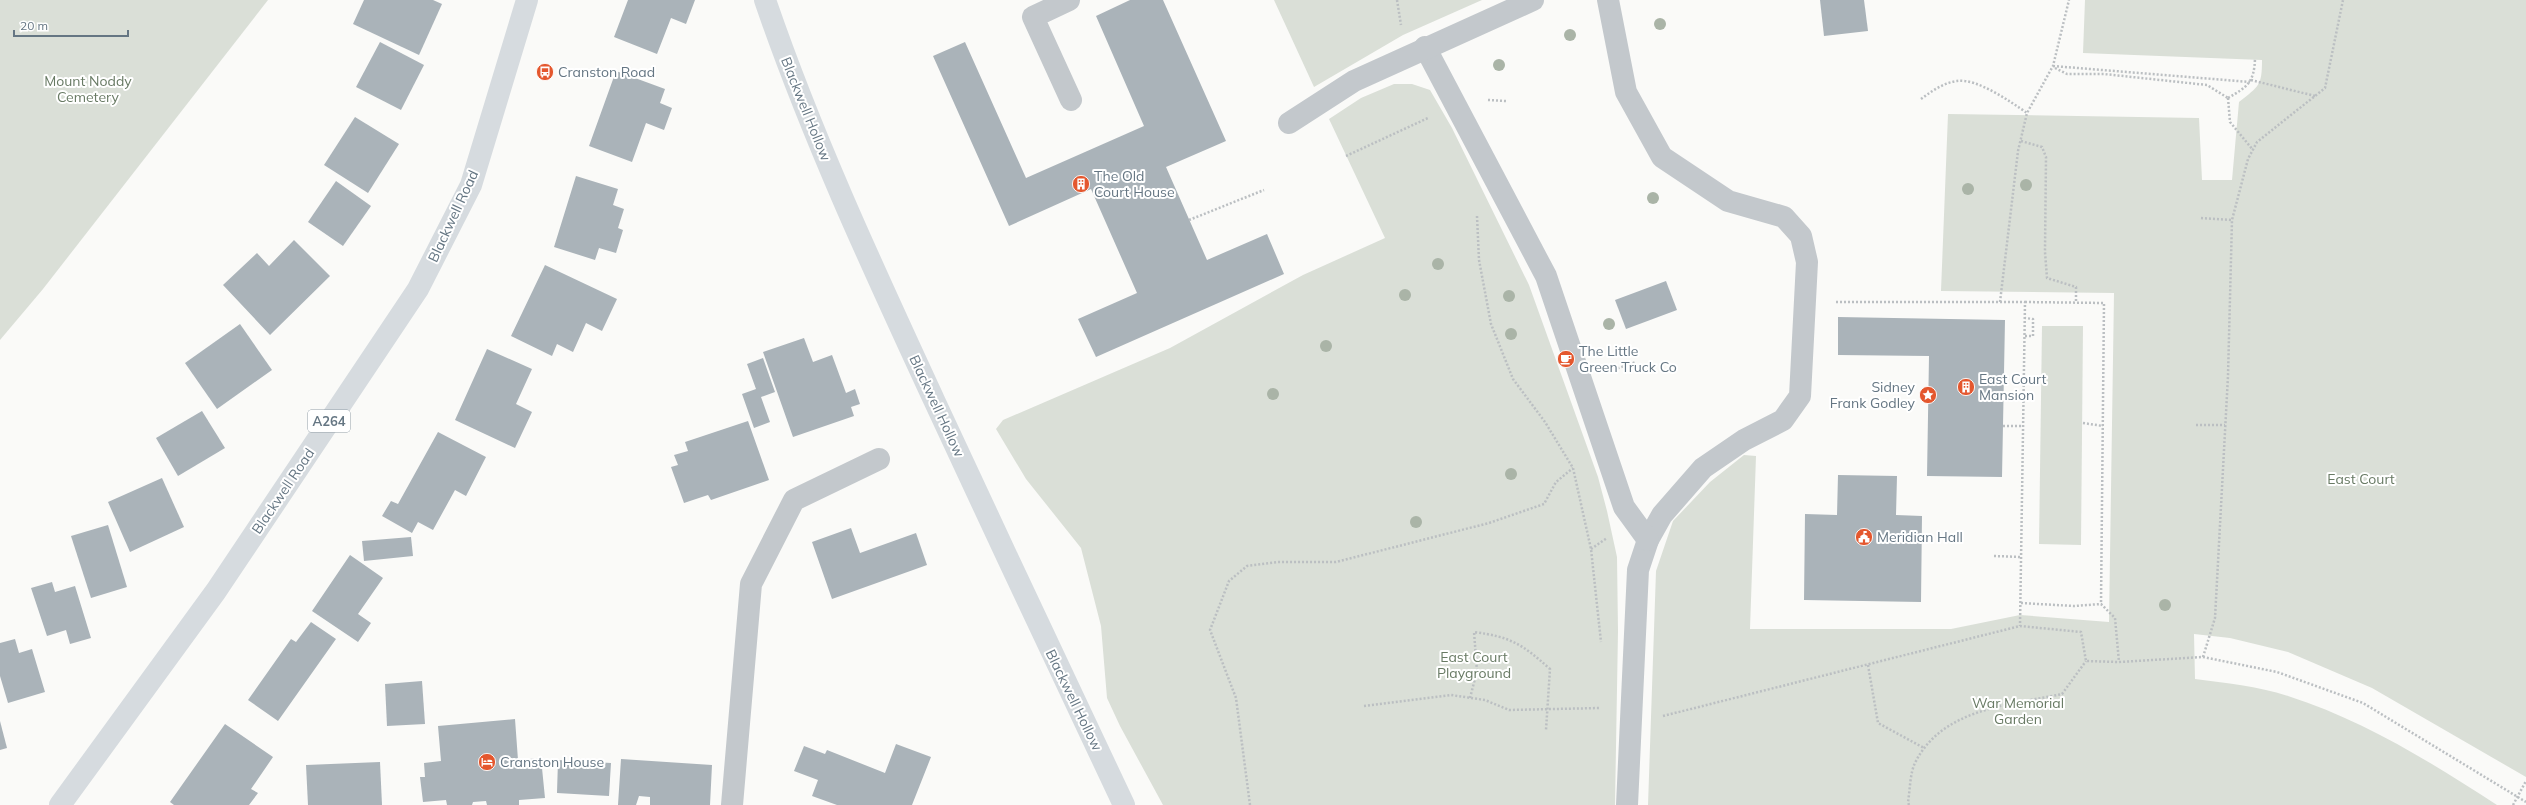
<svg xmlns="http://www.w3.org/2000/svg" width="2526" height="805" viewBox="0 0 2526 805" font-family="Mulish,sans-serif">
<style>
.green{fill:#dadfd7}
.building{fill:#aab3b9}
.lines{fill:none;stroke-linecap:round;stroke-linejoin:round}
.path{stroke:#bbbfc2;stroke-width:2.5;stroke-dasharray:2 2;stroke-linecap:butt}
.minor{stroke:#c3c8cc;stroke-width:22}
.major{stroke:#d6dbdf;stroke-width:22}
.tree{fill:#aab4a7}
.labels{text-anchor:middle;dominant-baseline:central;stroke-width:4;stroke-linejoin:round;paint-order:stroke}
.shield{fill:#fff;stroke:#939fa8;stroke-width:1}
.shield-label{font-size:13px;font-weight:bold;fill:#657683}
.poi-label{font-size:14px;fill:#657683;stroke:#fff;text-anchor:start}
.park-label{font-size:14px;fill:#687a64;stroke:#fff}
.street-label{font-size:14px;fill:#657683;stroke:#fff}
</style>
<rect width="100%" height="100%" fill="#fafaf8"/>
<!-- green -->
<g class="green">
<path d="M0 0H268L43 289 0 340Z"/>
<path d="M1274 0H1482L1403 35 1314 87Z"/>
<path d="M2085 0H2526V777L2372 688 2288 652 2230 638 2194 634 2195 679C2226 683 2257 686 2288 696 2363 720 2431 762 2497 805H1648L1656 571 1673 521 1710 482 1744 455 1756 456 1750 629H1951L2020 615 2109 622 2114 293 1941 291 1948 114 2199 118 2202 180H2232L2239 102C2259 86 2262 86 2262 60L2083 53Z"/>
<path d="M1394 84H1412L1430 90 1452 128 1529 285 1598 477 1607 511 1617 557 1618 631 1615 805H1163L1120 726 1107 698 1101 626 1081 548 1026 479 996 429 1003 420 1170 348 1303 275 1385 238 1329 119 1361 98Z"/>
<path d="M2042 326H2083L2081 545 2039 544Z"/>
</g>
<!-- building -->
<g class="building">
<path d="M364 0H433L442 4 419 55 353 24Z"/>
<path d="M628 0H695L686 24 671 18 657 54 614 37Z"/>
<path d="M1130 0H1163L1226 141 1166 167 1207 260 1267 234 1284 274 1096 357 1078 319 1137 293 1091 189 1009 226 933 56 965 42 1026 178 1144 126 1096 16Z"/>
<path d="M1820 0H1864L1868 31 1824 36Z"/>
<path d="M380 42 424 65 401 110 356 87Z"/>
<path d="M616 71 665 89 660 103 672 108 664 130 646 123 632 162 589 146Z"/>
<path d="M355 117 399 144 368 193 324 165Z"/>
<path d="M576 176 618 189 613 205 624 209 618 228 623 230 616 253 599 248 595 260 554 247Z"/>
<path d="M336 181 371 206 343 246 308 222Z"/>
<path d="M294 240 330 276 270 335 223 285 257 253 269 266Z"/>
<path d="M545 265 617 299 602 331 586 323 573 352 557 344 552 356 511 336Z"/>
<path d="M1666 281 1677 310 1626 329 1615 300Z"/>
<path d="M1838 317 2005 320 2002 477 1927 476 1929 356 1838 355Z"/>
<path d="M240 324 272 370 217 409 185 363Z"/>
<path d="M804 338 813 362 832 355 846 393 855 389 860 404 851 407 854 416 793 437 763 352Z"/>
<path d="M487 349 532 369 516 404 532 412 515 448 455 420Z"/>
<path d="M763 358 775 392 761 397 770 422 754 428 742 394 756 389 747 364Z"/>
<path d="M202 411 225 448 178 476 156 438Z"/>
<path d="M748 421 769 480 711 500 708 495 684 503 671 467 678 465 674 455 688 451 685 442Z"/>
<path d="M438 432 486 457 466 496 455 490 433 530 418 522 412 533 382 516 391 501 398 504Z"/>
<path d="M1838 475 1897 476 1896 515 1922 516 1921 602 1804 600 1805 514 1837 515Z"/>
<path d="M162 478 184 527 130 552 108 502Z"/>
<path d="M108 525 127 587 91 598 71 536Z"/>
<path d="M851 528 860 553 916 533 927 565 832 599 812 542Z"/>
<path d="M411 537 413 556 364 561 362 541Z"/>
<path d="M350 555 383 578 358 614 371 623 358 642 312 611Z"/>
<path d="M52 582 55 592 75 586 91 638 70 644 66 630 47 636 31 588Z"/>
<path d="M311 622 336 639 278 721 248 700 291 639 296 642Z"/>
<path d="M15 639 19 653 32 649 45 692 8 703 0 676V643Z"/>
<path d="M422 681 425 724 387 726 385 684Z"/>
<path d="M515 719 518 760 541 758 545 798 519 800V805H487L486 801 473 802 472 805H447L446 800 423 802 420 777H425L424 763 441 761 438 726Z"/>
<path d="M0 721 7 748 0 750Z"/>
<path d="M225 724 273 757 251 789 258 793 249 805H174L170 802Z"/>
<path d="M896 744 931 757 912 805H837L812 796 818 780 794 771 804 746 825 754 827 750 885 773Z"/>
<path d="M621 759 712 765 710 805H650V797L639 796 636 805H618Z"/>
<path d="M558 760 611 763 609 796 557 793Z"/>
<path d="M380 762 382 805H308L306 765Z"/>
</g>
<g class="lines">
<!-- path -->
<g class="path">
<path d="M1397 0 1401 25"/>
<path d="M2053 66 2250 82"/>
<path d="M2055 68 2067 74H2104L2207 85 2228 98"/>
<path d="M2251 80 2315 96"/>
<path d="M2228 98 2230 122 2253 150"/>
<path d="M2228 98C2247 87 2254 83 2255 59"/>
<path d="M1921 99C1932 91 1943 83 1957 81 1977 78 2011 102 2027 113"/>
<path d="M1488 100 1506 101"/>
<path d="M2021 141 2042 147 2046 157 2045 252 2047 278 2076 287V303"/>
<path d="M1346 156 1428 118"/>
<path d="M1477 216 1479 260 1491 324 1513 379 1545 422 1573 468 1591 549 1601 642"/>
<path d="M2201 218 2232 220"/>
<path d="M1189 220 1264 190"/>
<path d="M1836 302H2025L2020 626"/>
<path d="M2000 302 2018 151 2027 113 2053 66 2069 0"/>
<path d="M2025 302 2104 303 2101 604"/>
<path d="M2025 336H2033V319L2025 318"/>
<path d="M1610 371 1636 362"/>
<path d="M2083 423 2103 426"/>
<path d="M2196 425H2225"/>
<path d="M2003 426H2023"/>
<path d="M1591 549 1607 538"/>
<path d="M1994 556 2021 557"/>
<path d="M2021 603 2074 606 2101 604 2115 618 2119 662"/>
<path d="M2203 657 2215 618 2228 376 2232 220 2248 159 2257 142 2325 88 2343 0"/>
<path d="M1868 665 1878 723 1924 748"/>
<path d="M1470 698 1477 671 1474 632C1511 637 1522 644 1550 669L1546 730"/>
<path d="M1364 706 1451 695 1485 700 1509 710 1600 708"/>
<path d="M1663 716 2020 626 2081 632 2086 661 2119 662 2203 657 2277 672 2363 703 2526 802"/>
<path d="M1250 805 1236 698 1210 630 1229 581 1247 566 1278 562H1336L1489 523 1544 504 1556 482 1573 468"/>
<path d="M1909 805 1908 802C1910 790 1910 773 1915 763 1942 708 2010 705 2062 694L2086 661"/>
<path d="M2513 805 2526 781"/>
</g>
<!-- minor -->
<g class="minor">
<path d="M1069 0 1033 17 1071 100"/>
<path d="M1608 0 1626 92 1662 157 1728 201 1784 217 1801 236 1807 262 1800 396 1783 420 1744 440 1703 468 1662 515 1648 540 1638 570 1627 805"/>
<path d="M1425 47 1546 276 1624 507 1648 540"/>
<path d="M1289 123 1354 81 1533 0"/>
<path d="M732 805 751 584 794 500 879 459"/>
</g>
<!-- major -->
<g class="major">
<path d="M765 0C812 137 873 268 934 400 997 535 1060 671 1124 805"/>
<path d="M60 805 216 591 418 289 471 185 527 0"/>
</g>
</g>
<!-- trees -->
<g class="tree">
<circle cx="1660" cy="24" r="6"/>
<circle cx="1570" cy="35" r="6"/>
<circle cx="1499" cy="65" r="6"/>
<circle cx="2026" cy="185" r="6"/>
<circle cx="1968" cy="189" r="6"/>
<circle cx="1653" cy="198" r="6"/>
<circle cx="1438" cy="264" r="6"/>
<circle cx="1405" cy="295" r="6"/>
<circle cx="1509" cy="296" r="6"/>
<circle cx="1609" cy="324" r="6"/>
<circle cx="1511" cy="334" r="6"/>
<circle cx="1326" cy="346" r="6"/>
<circle cx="1273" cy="394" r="6"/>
<circle cx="1511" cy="474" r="6"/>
<circle cx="1416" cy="522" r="6"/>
<circle cx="2165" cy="605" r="6"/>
</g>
<!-- icons -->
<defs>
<symbol id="bus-disc" viewBox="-11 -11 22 22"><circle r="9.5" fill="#e4572e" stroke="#fff"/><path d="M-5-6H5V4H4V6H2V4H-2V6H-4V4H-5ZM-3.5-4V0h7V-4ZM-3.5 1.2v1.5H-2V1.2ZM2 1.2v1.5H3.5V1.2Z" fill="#fff"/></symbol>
<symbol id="building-disc" viewBox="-11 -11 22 22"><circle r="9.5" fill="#e4572e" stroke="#fff"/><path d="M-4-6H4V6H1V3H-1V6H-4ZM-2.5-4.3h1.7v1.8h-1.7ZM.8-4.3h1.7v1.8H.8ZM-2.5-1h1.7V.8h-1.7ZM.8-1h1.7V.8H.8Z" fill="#fff"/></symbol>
<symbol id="cafe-disc" viewBox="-11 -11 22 22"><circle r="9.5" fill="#e4572e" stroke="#fff"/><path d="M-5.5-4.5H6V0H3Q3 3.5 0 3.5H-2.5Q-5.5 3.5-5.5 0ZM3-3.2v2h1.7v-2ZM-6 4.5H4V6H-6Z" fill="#fff"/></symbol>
<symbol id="sight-disc" viewBox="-11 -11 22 22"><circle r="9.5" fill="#e4572e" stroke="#fff"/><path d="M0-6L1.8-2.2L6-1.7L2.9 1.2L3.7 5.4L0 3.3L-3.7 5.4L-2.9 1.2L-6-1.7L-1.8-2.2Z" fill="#fff"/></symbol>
<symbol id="civic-disc" viewBox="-11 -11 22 22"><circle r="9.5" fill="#e4572e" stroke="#fff"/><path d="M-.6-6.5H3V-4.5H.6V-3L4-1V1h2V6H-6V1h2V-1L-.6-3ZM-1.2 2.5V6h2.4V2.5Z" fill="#fff"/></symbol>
<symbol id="hotel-disc" viewBox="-11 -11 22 22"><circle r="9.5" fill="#e4572e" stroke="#fff"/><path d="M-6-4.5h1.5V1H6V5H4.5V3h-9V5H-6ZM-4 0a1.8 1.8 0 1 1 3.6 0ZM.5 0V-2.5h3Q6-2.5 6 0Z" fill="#fff"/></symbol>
</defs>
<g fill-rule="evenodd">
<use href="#bus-disc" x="535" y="62" width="20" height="20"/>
<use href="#building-disc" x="1071" y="174" width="20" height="20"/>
<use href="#cafe-disc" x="1556" y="349" width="20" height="20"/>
<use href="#building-disc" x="1956" y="377" width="20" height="20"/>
<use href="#sight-disc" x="1918" y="385" width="20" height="20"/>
<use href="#civic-disc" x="1854" y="527" width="20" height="20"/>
<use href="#hotel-disc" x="477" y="752" width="20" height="20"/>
</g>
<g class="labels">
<!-- shield labels -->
<rect class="shield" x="308" y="410" width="42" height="22" rx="3"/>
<g class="shield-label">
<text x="329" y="421">A264</text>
</g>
<!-- poi labels -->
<g class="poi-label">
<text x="558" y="72">Cranston Road</text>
<text x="1094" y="176">The Old<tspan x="1094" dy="16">Court House</tspan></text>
<text x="1579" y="351">The Little<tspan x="1579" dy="16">Green Truck Co</tspan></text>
<text x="1979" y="379">East Court<tspan x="1979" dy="16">Mansion</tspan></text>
<text x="1915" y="387" text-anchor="end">Sidney<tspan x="1915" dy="16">Frank Godley</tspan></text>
<text x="1877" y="537">Meridian Hall</text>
<text x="500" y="762">Cranston House</text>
</g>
<!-- park labels -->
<g class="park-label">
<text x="88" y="81">Mount Noddy<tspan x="88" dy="16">Cemetery</tspan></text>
<text x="2361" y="479">East Court</text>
<text x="1474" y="657">East Court<tspan x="1474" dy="16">Playground</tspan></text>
<text x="2018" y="703">War Memorial<tspan x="2018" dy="16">Garden</tspan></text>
</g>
<!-- street labels -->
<g class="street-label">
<text transform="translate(806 109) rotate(68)">Blackwell Hollow</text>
<text transform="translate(453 216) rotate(-65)">Blackwell Road</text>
<text transform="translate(937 406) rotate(65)">Blackwell Hollow</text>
<text transform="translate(283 491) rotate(-56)">Blackwell Road</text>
<text transform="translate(1074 700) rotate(64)">Blackwell Hollow</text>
</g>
</g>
<!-- scale -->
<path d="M14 30v6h114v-6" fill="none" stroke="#657683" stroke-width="2"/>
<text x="20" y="30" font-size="12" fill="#657683" stroke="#ffffff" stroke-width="3" paint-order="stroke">20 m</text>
</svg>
